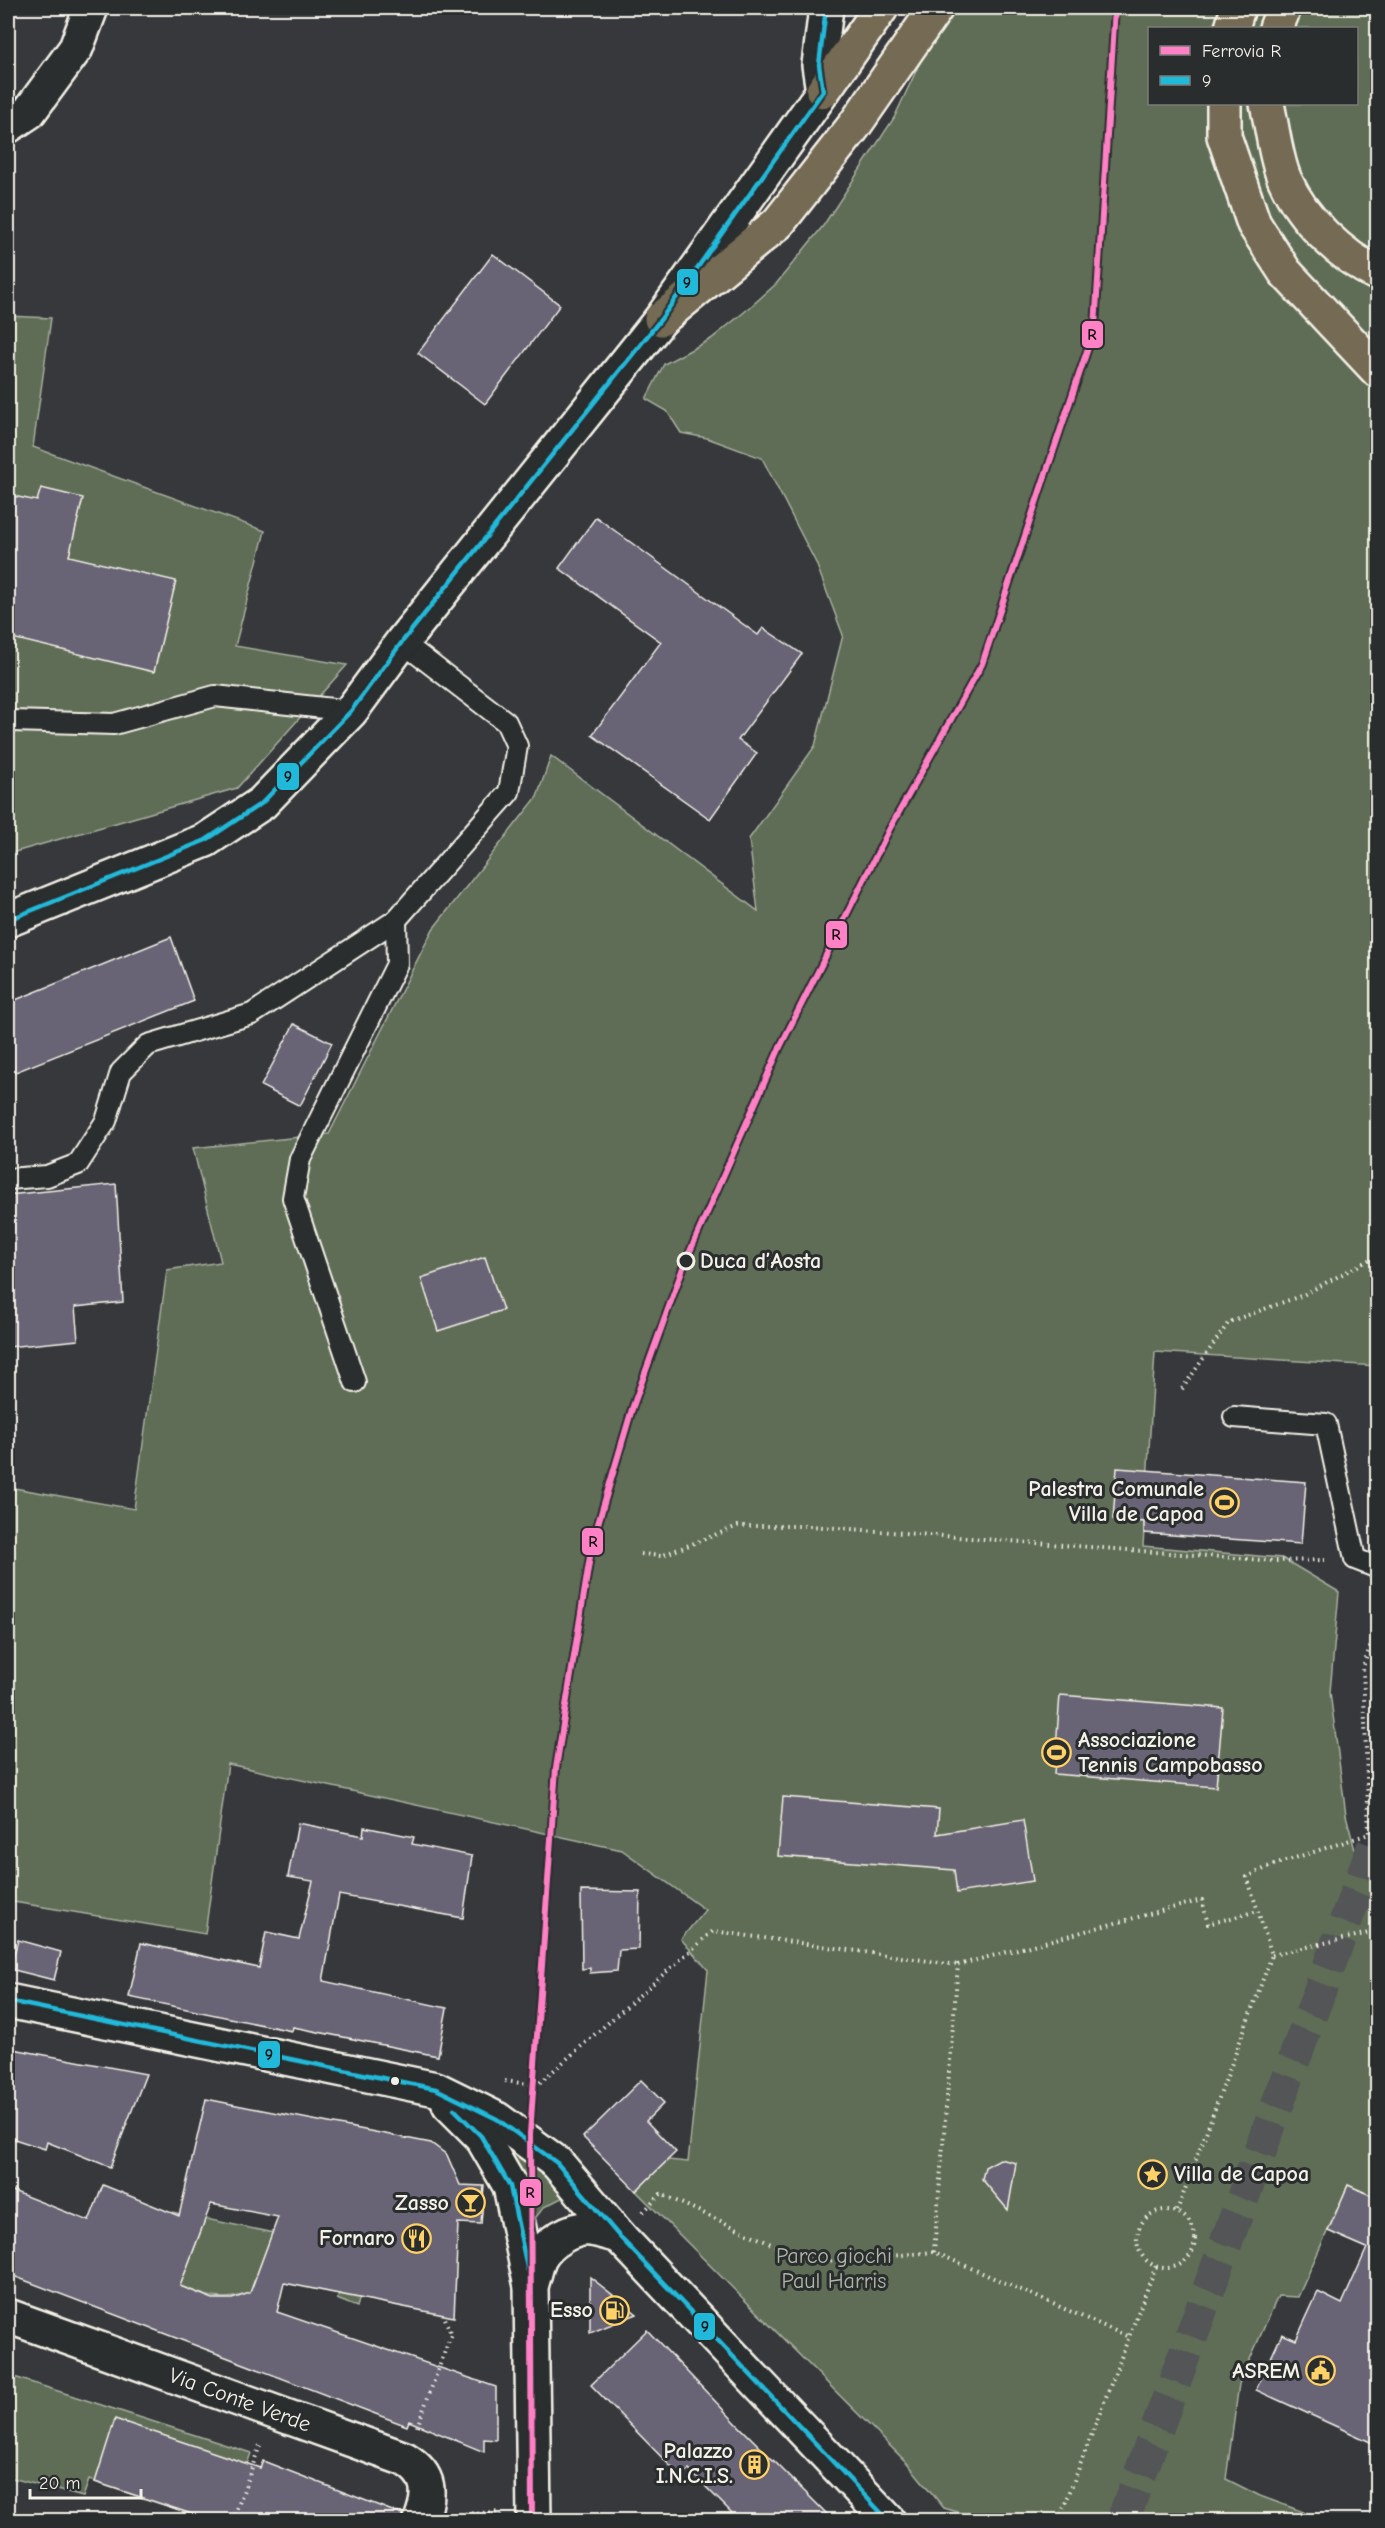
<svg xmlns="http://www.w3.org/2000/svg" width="1385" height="2528" viewBox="0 0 1385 2528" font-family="'Comic Neue',sans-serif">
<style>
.green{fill:#5e6d56;stroke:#a9af9f;stroke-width:1.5;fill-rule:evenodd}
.building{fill:#676375;stroke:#f4f1e8;stroke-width:1.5;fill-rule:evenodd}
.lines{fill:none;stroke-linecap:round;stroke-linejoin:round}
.primary-tunnel{stroke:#525456;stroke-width:33;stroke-dasharray:33 16;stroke-linecap:butt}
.lane-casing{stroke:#f4f1e8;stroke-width:24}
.street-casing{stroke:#f4f1e8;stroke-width:38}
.secondary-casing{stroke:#f4f1e8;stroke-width:38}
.primary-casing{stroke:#f4f1e8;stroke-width:38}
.path{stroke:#f4f1e8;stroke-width:4;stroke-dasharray:1.5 4.5;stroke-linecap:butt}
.lane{stroke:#2a2d2e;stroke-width:20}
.street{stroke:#2a2d2e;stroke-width:33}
.secondary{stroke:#2a2d2e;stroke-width:33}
.primary{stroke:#756b52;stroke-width:33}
.bus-1-casing{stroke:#2a2d2e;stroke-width:9}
.bus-1{stroke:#20b9da;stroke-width:4.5}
.rail-1-casing{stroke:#2a2d2e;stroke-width:10}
.rail-1{stroke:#ff80c5;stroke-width:6}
.stop-dot{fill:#2a2d2e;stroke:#f4f1e8;stroke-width:3}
.bus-dot{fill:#f4f1e8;stroke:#2a2d2e;stroke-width:2}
.labels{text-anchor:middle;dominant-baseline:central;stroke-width:6;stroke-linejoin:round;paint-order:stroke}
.stop-label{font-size:22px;font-weight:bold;fill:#f4f1e8;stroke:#2a2d2e;text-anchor:start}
.poi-label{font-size:22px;font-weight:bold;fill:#f4f1e8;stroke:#2a2d2e;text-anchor:end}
.park-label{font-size:22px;fill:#b0b6a6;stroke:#2a2d2e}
.street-label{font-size:22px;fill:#f4f1e8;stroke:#2a2d2e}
.line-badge{stroke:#2a2d2e;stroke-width:2}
.pale-badge-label{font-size:16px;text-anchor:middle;font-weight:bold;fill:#111}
</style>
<rect width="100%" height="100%" fill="#36383c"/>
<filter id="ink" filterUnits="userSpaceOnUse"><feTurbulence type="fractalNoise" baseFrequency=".0167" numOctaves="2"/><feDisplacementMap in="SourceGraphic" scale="12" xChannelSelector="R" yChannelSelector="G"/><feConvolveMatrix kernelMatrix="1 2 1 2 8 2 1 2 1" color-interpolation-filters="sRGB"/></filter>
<g filter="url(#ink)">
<!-- green -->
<g class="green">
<path d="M917 8H1377V1366L1155 1352 1143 1546 1282 1558 1339 1592 1330 1692 1346 1815 1358 1862 1377 1866V2198L1348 2185 1298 2297 1278 2296 1239 2384 1226 2479 1260 2496 1325 2520H985L944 2508 908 2464 636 2191 668 2160 688 2162 708 1970 681 1939 705 1910 622 1850 228 1764 205 1934 8 1901V1487L134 1509 167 1270 221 1262 193 1148 329 1134 433 929 537 797 551 756 758 911 749 839 815 746 843 635 816 563 762 458 707 438 681 433 667 411 646 399 664 364 711 339 748 309 776 284 823 226 894 118 924 54ZM1150 28H1356V104H1150Z"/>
<path d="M8 316 51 318 33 447 265 531 235 646 347 665 237 788 8 854Z"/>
<path d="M509 2138 571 2193 544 2207 528 2227 497 2144Z"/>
<path d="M172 2212 372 2253 357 2307 337 2299 343 2285 266 2250 250 2293C220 2303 208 2297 180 2286L203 2226Z"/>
<path d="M8 2375 251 2453 227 2520H209L89 2480 83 2497 8 2477Z"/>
<path d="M501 2515 502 2520H450V2519Z"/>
</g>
<!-- building -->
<g class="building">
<path d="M493 254 560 305 485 404 418 353Z"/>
<path d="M41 488 83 498 69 556 176 581 154 672 8 637V519L13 496 37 501Z"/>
<path d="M596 517 758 635 763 628 802 654 738 740 757 753 710 819 592 735 661 642 559 568Z"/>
<path d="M171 937 194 1001 8 1075V1003Z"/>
<path d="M294 1024 332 1043 300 1106 261 1086Z"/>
<path d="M116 1184 123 1302 75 1307 78 1340 8 1347V1195Z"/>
<path d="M485 1257 503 1310 438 1331 421 1278Z"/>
<path d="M1117 1468 1306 1482 1301 1544 1144 1533V1522L1113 1519Z"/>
<path d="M1060 1695 1223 1708 1216 1787 1054 1774Z"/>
<path d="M783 1797 939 1809 937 1834 1023 1820 1033 1881 957 1893 954 1870 778 1856Z"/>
<path d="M298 1823 363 1836 364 1827 414 1837 412 1844 472 1856 463 1918 339 1895 323 1981 447 2008 438 2056 293 2027 292 2031 129 1997 141 1943 259 1968 266 1932 299 1939 313 1881 288 1877Z"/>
<path d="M581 1891 640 1892 639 1949 619 1950 617 1971 590 1973V1968L582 1969Z"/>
<path d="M18 1940 61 1952 54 1980 10 1969Z"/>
<path d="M8 2048 146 2074 110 2167 47 2142 45 2149 8 2137Z"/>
<path d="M641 2080 664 2103 646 2121 676 2152 636 2191 583 2137Z"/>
<path d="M206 2099 431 2143 447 2155 460 2185 484 2186 481 2224 458 2223 454 2317 284 2283 277 2312 496 2387V2440L484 2439V2452L409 2421 407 2426 8 2274V2189L89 2221 103 2185 179 2216ZM211 2204 278 2217 250 2293 232 2299H213L180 2286Z"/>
<path d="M1000 2159 1016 2163 1008 2210 982 2179 985 2167Z"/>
<path d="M1348 2185 1377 2198V2445L1256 2390 1282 2334 1296 2340 1318 2292 1342 2304 1367 2248 1328 2231Z"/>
<path d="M590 2277 637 2314 590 2333Z"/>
<path d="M647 2330 736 2423 833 2520H739L689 2470 681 2477 591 2385Z"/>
<path d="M115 2419 260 2468 263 2461 403 2515V2520H210L95 2482Z"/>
</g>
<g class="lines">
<!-- primary-tunnel -->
<path class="primary-tunnel" d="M1123 2520 1378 1834"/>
<defs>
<g id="lane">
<path d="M12 721 114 724 215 696 351 711"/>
<path d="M8 1179 47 1176 78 1164 106 1121 121 1072 148 1045 252 1014 396 920 509 792 517 746 506 722 402 642"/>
<path d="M355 1382 293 1198 300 1159 397 964 396 920"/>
<path d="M1234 1417 1326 1424 1355 1559 1378 1568"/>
</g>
<path id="street" d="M8 126 29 112 76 48 91 8"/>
<g id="secondary">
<path d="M8 920 206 840 262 803 351 711 402 642 661 319 823 91 819 65 826 8"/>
<path d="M8 2001 436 2089 497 2119 557 2163 619 2236 888 2520"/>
<path d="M449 2104 481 2136 510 2186 531 2286"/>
<path d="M8 2316 405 2459C431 2475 431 2493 421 2520"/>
<path d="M534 2520 531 2286C534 2278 536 2267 539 2259 547 2242 573 2227 591 2229 600 2230 610 2234 619 2236"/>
</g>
<g id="primary">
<path d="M1232 28 1238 8"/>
<path d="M1276 28 1284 8"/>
<path d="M823 91 881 8"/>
<path d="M1224 104V136L1254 224 1285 272 1378 371"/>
<path d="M1267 104C1272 125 1276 161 1285 180 1302 219 1341 256 1378 274"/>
<path d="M661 319 778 223 854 126 936 8"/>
</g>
</defs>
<!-- lane casing -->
<use href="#lane" class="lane-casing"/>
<!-- street casing -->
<use href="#street" class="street-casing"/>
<!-- secondary casing -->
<use href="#secondary" class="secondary-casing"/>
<!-- primary casing -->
<use href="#primary" class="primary-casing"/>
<!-- path -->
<g class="path">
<path d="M1182 1389 1229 1322 1303 1295 1378 1255"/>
<path d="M641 1554 661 1556 738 1526H811L1275 1561 1325 1560"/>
<path d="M1272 1955 1378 1931"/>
<path d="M505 2081 537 2085 713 1931 958 1965"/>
<circle cx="1166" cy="2239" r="29"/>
<path d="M1177 2211 1272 1955 1247 1877 1270 1866 1369 1834 1363 1667 1378 1625"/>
<path d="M643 2212 661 2194 813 2263 934 2252 1129 2337"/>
<path d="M934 2252 958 1965 1202 1900 1208 1924 1258 1911"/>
<path d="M417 2427 451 2335 444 2315"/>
<path d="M459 2514 500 2512"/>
<path d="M233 2520 260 2445"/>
<path d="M1059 2520 1156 2266"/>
</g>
<!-- lane -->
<use href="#lane" class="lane"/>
<!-- street -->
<use href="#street" class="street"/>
<!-- secondary -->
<use href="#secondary" class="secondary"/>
<!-- primary -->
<use href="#primary" class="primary"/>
<defs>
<g id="bus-1">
<path d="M8 920 206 840 262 803 351 711 402 642 661 319 823 91 819 65 826 8"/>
<path d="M8 2001 436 2089 497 2119 557 2163 619 2236 888 2520"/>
<path d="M454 2109 481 2136 510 2186 531 2286 534 2520"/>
</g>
</defs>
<!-- bus-1 casing -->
<use href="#bus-1" class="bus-1-casing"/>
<!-- bus-1 -->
<use href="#bus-1" class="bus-1"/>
<defs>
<path id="rail-1" d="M532 2520 530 2134 556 1768 592 1544 632 1409 684 1265 780 1047 890 828 982 664 1095 327 1115 8"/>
</defs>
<!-- rail-1 casing -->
<use href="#rail-1" class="rail-1-casing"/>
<!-- rail-1 -->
<use href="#rail-1" class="rail-1"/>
</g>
</g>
<!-- icons -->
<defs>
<symbol id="stadium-ring" viewBox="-11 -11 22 22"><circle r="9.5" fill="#2a2d2e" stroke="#ffd166" stroke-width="1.5"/><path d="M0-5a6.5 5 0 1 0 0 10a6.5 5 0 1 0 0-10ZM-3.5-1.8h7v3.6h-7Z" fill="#ffd166"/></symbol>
<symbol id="sight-ring" viewBox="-11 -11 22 22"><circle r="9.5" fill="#2a2d2e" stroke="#ffd166" stroke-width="1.5"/><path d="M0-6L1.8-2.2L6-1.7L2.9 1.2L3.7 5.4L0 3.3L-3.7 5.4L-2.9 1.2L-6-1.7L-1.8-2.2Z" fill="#ffd166"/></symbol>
<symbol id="bar-ring" viewBox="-11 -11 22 22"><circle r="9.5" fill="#2a2d2e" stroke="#ffd166" stroke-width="1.5"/><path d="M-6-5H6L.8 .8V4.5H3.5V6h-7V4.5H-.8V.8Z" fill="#ffd166"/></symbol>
<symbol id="restaurant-ring" viewBox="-11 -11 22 22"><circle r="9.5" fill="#2a2d2e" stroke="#ffd166" stroke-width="1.5"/><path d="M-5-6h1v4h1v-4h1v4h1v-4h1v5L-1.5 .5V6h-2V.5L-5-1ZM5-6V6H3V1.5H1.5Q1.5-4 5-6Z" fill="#ffd166"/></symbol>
<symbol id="fuel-ring" viewBox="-11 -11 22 22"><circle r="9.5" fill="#2a2d2e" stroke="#ffd166" stroke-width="1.5"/><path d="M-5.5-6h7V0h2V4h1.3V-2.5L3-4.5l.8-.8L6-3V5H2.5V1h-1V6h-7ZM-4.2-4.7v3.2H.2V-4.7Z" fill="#ffd166"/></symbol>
<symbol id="civic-ring" viewBox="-11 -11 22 22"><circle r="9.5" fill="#2a2d2e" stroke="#ffd166" stroke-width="1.5"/><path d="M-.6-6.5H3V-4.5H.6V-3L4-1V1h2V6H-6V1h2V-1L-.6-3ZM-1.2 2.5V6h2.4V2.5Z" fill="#ffd166"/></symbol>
<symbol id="building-ring" viewBox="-11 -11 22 22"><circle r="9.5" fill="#2a2d2e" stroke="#ffd166" stroke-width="1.5"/><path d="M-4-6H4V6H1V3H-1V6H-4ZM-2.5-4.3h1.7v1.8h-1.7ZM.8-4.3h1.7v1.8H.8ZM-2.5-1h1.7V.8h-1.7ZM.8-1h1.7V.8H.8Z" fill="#ffd166"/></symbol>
</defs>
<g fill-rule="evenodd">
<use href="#stadium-ring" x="1208" y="1486" width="33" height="33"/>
<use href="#stadium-ring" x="1040" y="1736" width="33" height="33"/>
<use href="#sight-ring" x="1136" y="2158" width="33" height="33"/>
<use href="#bar-ring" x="454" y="2186" width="33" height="33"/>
<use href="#restaurant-ring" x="400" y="2222" width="33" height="33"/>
<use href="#fuel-ring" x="598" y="2294" width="33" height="33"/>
<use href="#civic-ring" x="1304" y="2354" width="33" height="33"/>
<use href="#building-ring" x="738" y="2448" width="33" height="33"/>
</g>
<!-- markers -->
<circle class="stop-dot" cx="686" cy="1261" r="8"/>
<circle class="bus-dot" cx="395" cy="2081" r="5"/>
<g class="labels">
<!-- stop labels -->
<g class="stop-label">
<text x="700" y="1261">Duca d’Aosta</text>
</g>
<!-- poi labels -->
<g class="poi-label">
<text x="1204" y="1489">Palestra Comunale<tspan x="1204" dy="25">Villa de Capoa</tspan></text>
<text x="1078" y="1740" text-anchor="start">Associazione<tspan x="1078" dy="25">Tennis Campobasso</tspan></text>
<text x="1174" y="2174" text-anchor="start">Villa de Capoa</text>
<text x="449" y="2203">Zasso</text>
<text x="395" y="2238">Fornaro</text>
<text x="593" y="2310">Esso</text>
<text x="1300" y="2371">ASREM</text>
<text x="733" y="2451">Palazzo<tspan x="733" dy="25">I.N.C.I.S.</tspan></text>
</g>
<!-- park labels -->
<g class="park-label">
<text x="834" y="2256">Parco giochi<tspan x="834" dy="25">Paul Harris</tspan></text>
</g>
<!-- street labels -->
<g class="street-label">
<text transform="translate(240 2400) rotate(20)">Via Conte Verde</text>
</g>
</g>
<g class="line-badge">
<rect x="676" y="268" width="23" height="28" rx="6" fill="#20b9da"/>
<rect x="1081" y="320" width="23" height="29" rx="6" fill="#ff80c5"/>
<rect x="276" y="762" width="24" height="29" rx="6" fill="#20b9da"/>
<rect x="825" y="920" width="23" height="29" rx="6" fill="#ff80c5"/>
<rect x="581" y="1527" width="23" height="29" rx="6" fill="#ff80c5"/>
<rect x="257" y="2040" width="24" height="29" rx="6" fill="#20b9da"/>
<rect x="519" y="2178" width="23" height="29" rx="6" fill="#ff80c5"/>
<rect x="693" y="2312" width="23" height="29" rx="6" fill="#20b9da"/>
</g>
<g class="pale-badge-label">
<text x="687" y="288">9</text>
<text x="1092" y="340">R</text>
<text x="288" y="782">9</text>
<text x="836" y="940">R</text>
<text x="593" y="1547">R</text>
<text x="269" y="2060">9</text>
<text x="530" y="2198">R</text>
<text x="705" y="2332">9</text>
</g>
<!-- margin -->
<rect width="1385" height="2528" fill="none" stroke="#2a2d2e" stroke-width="30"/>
<rect x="15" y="15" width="1355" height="2498" fill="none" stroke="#f4f1e8" stroke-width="2" filter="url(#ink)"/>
<!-- legend -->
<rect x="1148" y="27" width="210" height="78" fill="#2a2d2e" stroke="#7b7b78" stroke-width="1.5"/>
<rect x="1160" y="46" width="30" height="9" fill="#ff80c5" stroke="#7b7b78" stroke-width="1.5"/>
<text x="1202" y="57" font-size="18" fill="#f4f1e8">Ferrovia R</text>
<rect x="1160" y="76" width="30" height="9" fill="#20b9da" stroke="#7b7b78" stroke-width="1.5"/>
<text x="1202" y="87" font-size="18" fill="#f4f1e8">9</text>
<!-- scale -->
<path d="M30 2489v9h111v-9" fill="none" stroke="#f4f1e8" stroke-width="3"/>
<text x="39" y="2489" font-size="18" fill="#f4f1e8" stroke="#2a2d2e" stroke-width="4.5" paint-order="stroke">20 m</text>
</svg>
